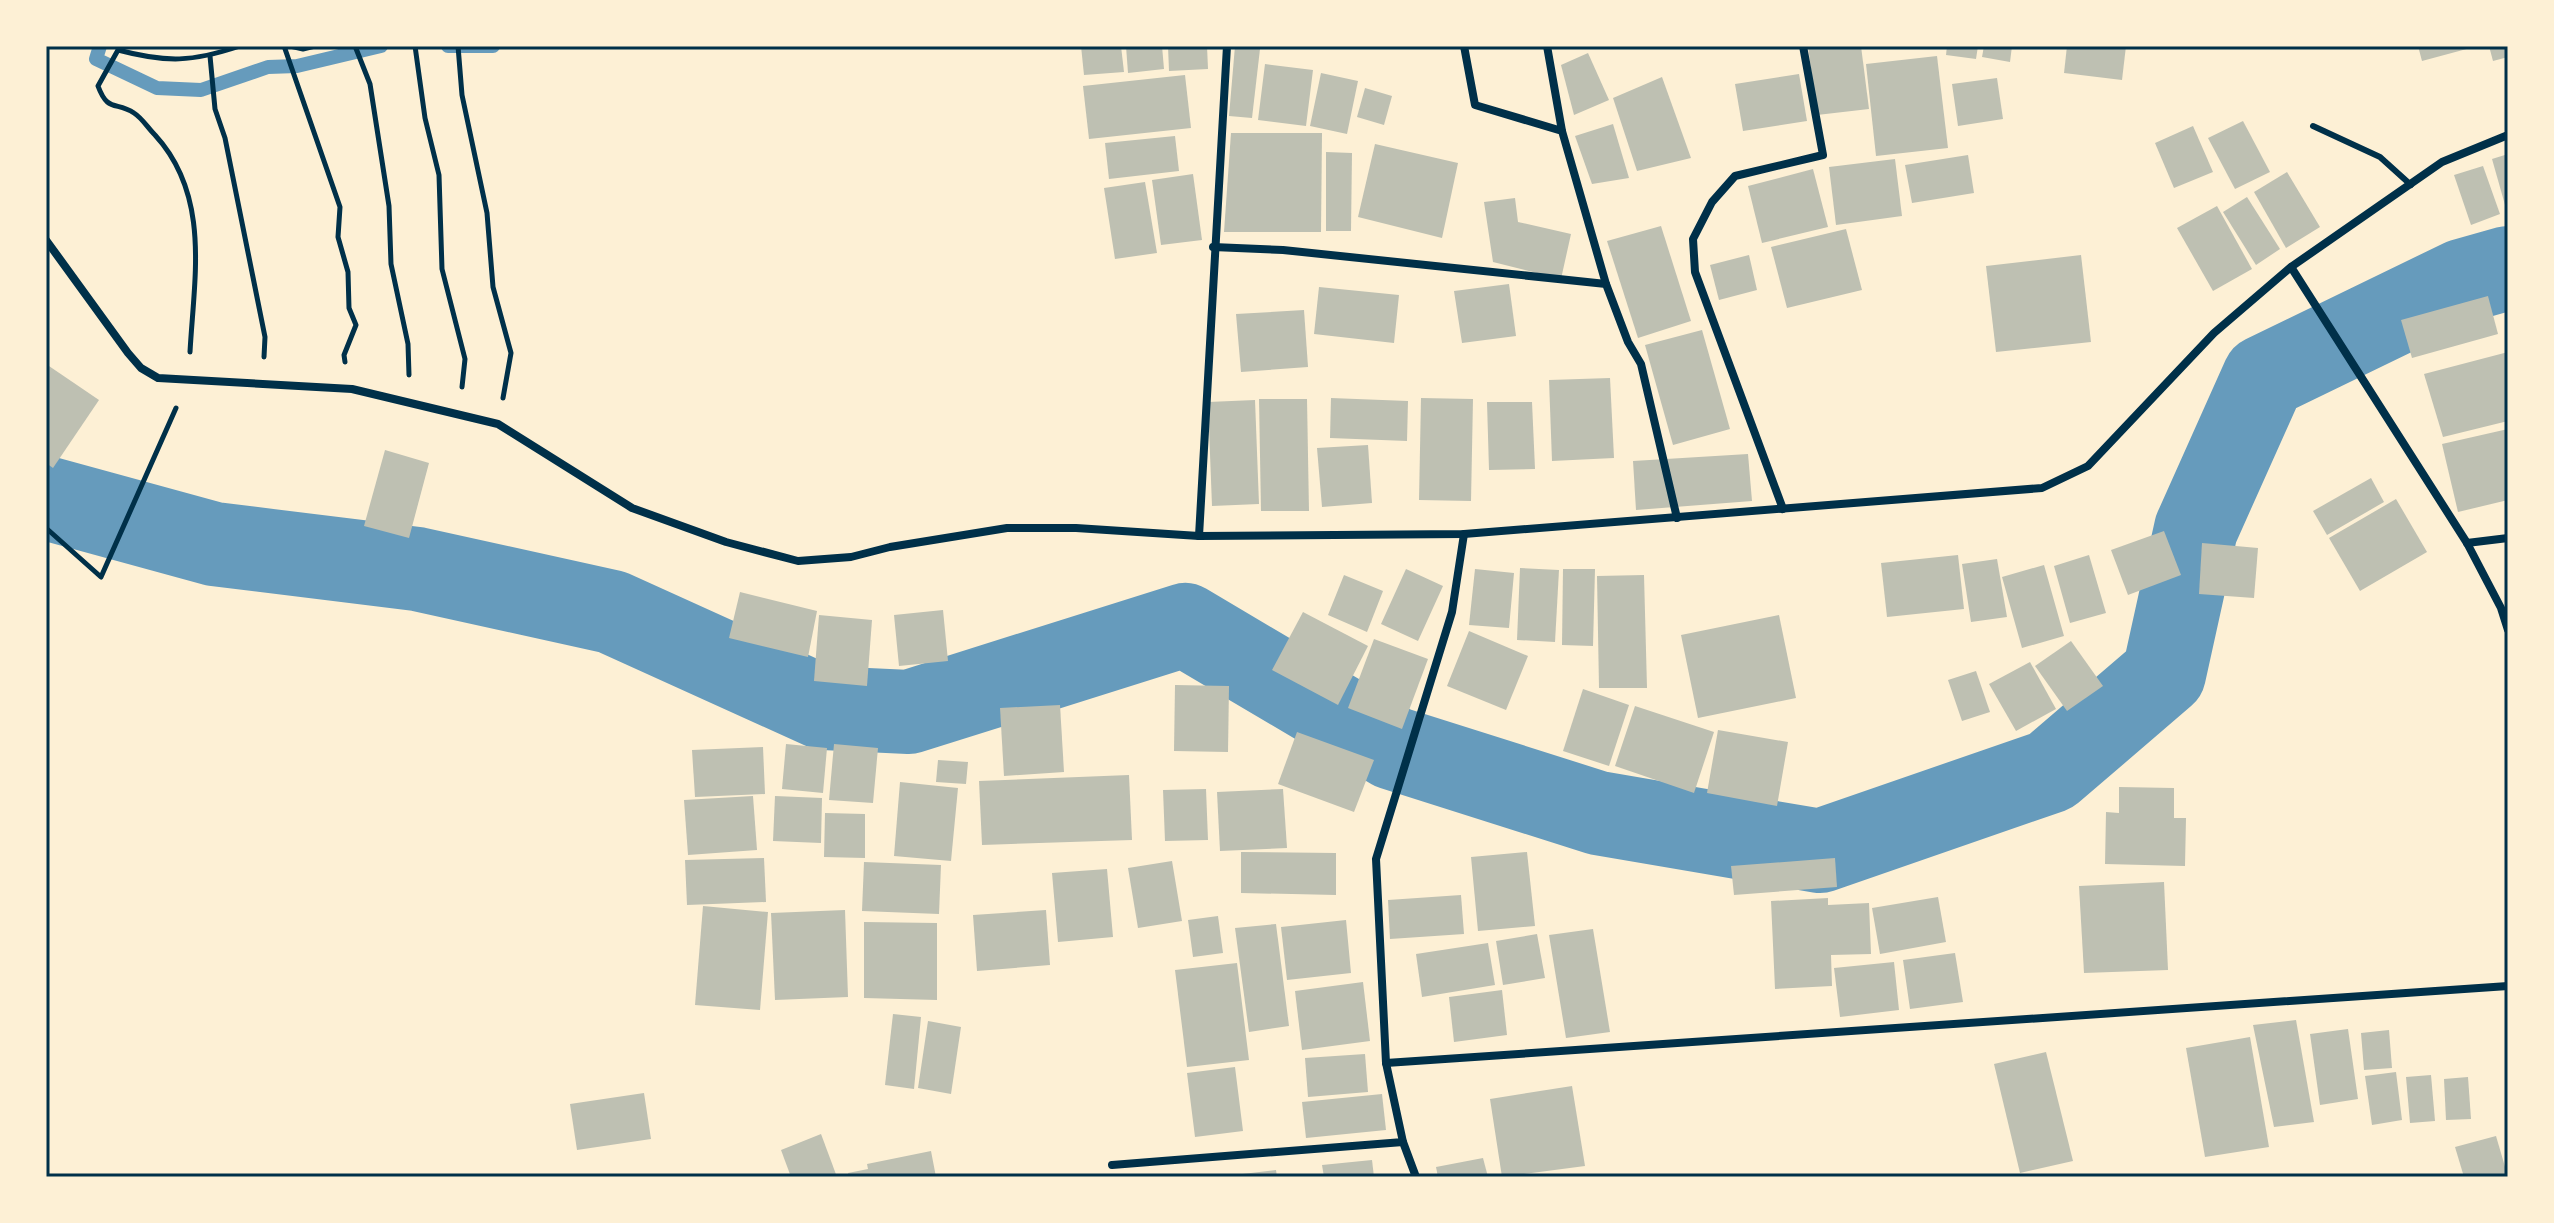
<svg xmlns="http://www.w3.org/2000/svg" width="2554" height="1223" viewBox="0 0 2554 1223" font-family="'PT Sans',sans-serif">
<style>
.lines{fill:none;stroke-linecap:round;stroke-linejoin:round}
.stream{stroke:#669bbc;stroke-width:14}
.river{stroke:#669bbc;stroke-width:84}
.building{fill:#bec0b2}
.path{stroke:#003049;stroke-width:5}
.service{stroke:#003049;stroke-width:6}
.minor{stroke:#003049;stroke-width:8}
.neatline{fill:none;stroke:#003049;stroke-width:3}
</style>
<rect width="100%" height="100%" fill="#fdf0d5"/>
<g class="lines">
<!-- stream -->
<g class="stream">
<path d="M100 46 96 59 157 88 201 90 268 67 297 66 381 46"/>
<path d="M448 46H493"/>
</g>
<!-- river -->
<path class="river" d="M46 498 214 544 417 569 612 612 824 708 909 712 1185 625 1393 748 1598 813 1820 851 2051 771 2164 674 2196 529 2264 377 2462 281 2508 268"/>
</g>
<!-- building -->
<g class="building">
<path d="M1081 46H1121L1124 72 1084 75Z"/>
<path d="M1126 46H1162L1164 69 1128 73Z"/>
<path d="M1168 46H1207L1208 69 1169 71Z"/>
<path d="M1235 46 1260 49 1252 118 1229 116Z"/>
<path d="M1808 46H1861L1869 109 1817 115Z"/>
<path d="M1947 46H1978L1976 59 1946 55Z"/>
<path d="M1984 46H2012L2010 62 1982 57Z"/>
<path d="M2067 46H2126L2122 80 2064 73Z"/>
<path d="M2418 46H2474V47L2422 61Z"/>
<path d="M2489 46H2508V57L2493 61Z"/>
<path d="M1588 53 1609 100 1574 115 1561 65Z"/>
<path d="M1937 56 1948 148 1876 156 1866 64Z"/>
<path d="M1265 64 1313 70 1306 126 1258 120Z"/>
<path d="M1321 73 1358 81 1347 134 1310 126Z"/>
<path d="M1799 74 1807 121 1743 131 1735 84Z"/>
<path d="M1185 75 1191 128 1089 139 1083 86Z"/>
<path d="M1662 77 1691 158 1637 171 1613 98Z"/>
<path d="M1997 78 2003 119 1958 126 1952 84Z"/>
<path d="M1365 88 1392 96 1384 125 1357 117Z"/>
<path d="M2243 121 2270 172 2235 189 2208 138Z"/>
<path d="M1613 124 1629 178 1592 184 1575 136Z"/>
<path d="M2193 126 2213 172 2174 188 2155 143Z"/>
<path d="M1231 133H1322L1321 232H1224Z"/>
<path d="M1175 136 1179 171 1109 179 1105 143Z"/>
<path d="M1375 144 1458 163 1442 238 1358 217Z"/>
<path d="M1326 152 1352 153 1351 231H1326Z"/>
<path d="M2508 154V211L2507 212 2492 159Z"/>
<path d="M1968 155 1974 193 1912 203 1905 165Z"/>
<path d="M1895 159 1902 216 1836 225 1829 167Z"/>
<path d="M2483 166 2500 214 2471 225 2454 175Z"/>
<path d="M1813 169 1828 227 1762 243 1748 186Z"/>
<path d="M2287 172 2320 227 2286 248 2254 192Z"/>
<path d="M1193 174 1202 240 1161 245 1152 180Z"/>
<path d="M1145 182 1157 253 1115 259 1104 188Z"/>
<path d="M2247 197 2280 249 2256 265 2223 212Z"/>
<path d="M1515 198 1518 222 1571 234 1561 279 1493 262 1484 202Z"/>
<path d="M2217 206 2252 269 2213 291 2177 228Z"/>
<path d="M1661 226 1691 321 1638 338 1607 241Z"/>
<path d="M1846 229 1862 290 1787 308 1771 247Z"/>
<path d="M1749 255 1757 290 1719 300 1710 265Z"/>
<path d="M2081 255 2091 342 1996 352 1986 266Z"/>
<path d="M1509 284 1516 336 1462 343 1454 291Z"/>
<path d="M1319 287 1399 295 1394 343 1314 334Z"/>
<path d="M2488 296 2498 334 2412 358 2401 320Z"/>
<path d="M1304 310 1308 367 1241 372 1236 314Z"/>
<path d="M1702 330 1730 429 1673 445 1645 345Z"/>
<path d="M2508 352V421L2443 437 2424 374Z"/>
<path d="M46 364 99 400 53 468 46 463Z"/>
<path d="M1610 378 1614 458 1552 461 1549 380Z"/>
<path d="M1331 398 1408 401 1407 441 1330 438Z"/>
<path d="M1421 398 1473 399 1471 501 1419 500Z"/>
<path d="M1259 399H1307L1309 511H1261Z"/>
<path d="M1255 400 1259 504 1212 506 1208 402Z"/>
<path d="M1487 402H1532L1535 469 1489 470Z"/>
<path d="M2508 429V500L2458 512 2442 444Z"/>
<path d="M1368 445 1372 503 1322 507 1317 448Z"/>
<path d="M385 450 429 463 409 538 364 526Z"/>
<path d="M1748 454 1752 501 1636 510 1633 461Z"/>
<path d="M2371 478 2384 502 2327 535 2313 511Z"/>
<path d="M2396 499 2427 552 2360 591 2329 538Z"/>
<path d="M2164 531 2181 575 2128 595 2111 550Z"/>
<path d="M2202 543 2258 548 2254 598 2199 594Z"/>
<path d="M1958 555 1964 609 1887 617 1881 563Z"/>
<path d="M2089 555 2106 613 2070 623 2054 566Z"/>
<path d="M1997 559 2007 617 1971 622 1962 564Z"/>
<path d="M2044 565 2064 636 2022 648 2002 577Z"/>
<path d="M1520 568 1559 570 1555 642 1517 640Z"/>
<path d="M1406 569 1443 586 1418 641 1381 624Z"/>
<path d="M1475 569 1514 573 1509 628 1469 625Z"/>
<path d="M1563 569H1595L1593 646 1562 645Z"/>
<path d="M1344 575 1383 591 1367 632 1328 615Z"/>
<path d="M1644 575 1647 688H1599L1597 576Z"/>
<path d="M740 592 817 611 808 657 729 638Z"/>
<path d="M943 610 948 661 899 666 894 615Z"/>
<path d="M1303 612 1368 646 1338 705 1272 670Z"/>
<path d="M819 615 872 620 867 686 814 681Z"/>
<path d="M1779 615 1796 698 1698 718 1681 635Z"/>
<path d="M1469 631 1528 656 1506 710 1447 686Z"/>
<path d="M1374 639 1428 659 1402 729 1348 708Z"/>
<path d="M2071 641 2103 686 2067 711 2035 666Z"/>
<path d="M2030 662 2056 709 2016 731 1989 684Z"/>
<path d="M1976 671 1990 712 1962 721 1948 680Z"/>
<path d="M1175 685 1229 686 1228 752 1174 751Z"/>
<path d="M1583 689 1629 705 1609 766 1563 751Z"/>
<path d="M1060 705 1064 772 1004 776 1000 708Z"/>
<path d="M1635 706 1714 732 1694 793 1615 766Z"/>
<path d="M1718 730 1788 742 1777 806 1707 793Z"/>
<path d="M1297 732 1374 760 1354 812 1278 784Z"/>
<path d="M786 744 827 748 823 793 782 789Z"/>
<path d="M834 744 878 748 873 803 829 800Z"/>
<path d="M763 747 765 794 695 797 692 750Z"/>
<path d="M938 760 968 762 966 784 936 782Z"/>
<path d="M1129 775 1132 840 982 845 979 781Z"/>
<path d="M900 782 958 788 951 861 894 856Z"/>
<path d="M2119 787 2174 788V818H2186L2185 866 2105 864 2106 812 2119 813Z"/>
<path d="M1206 789 1208 840 1165 841 1163 790Z"/>
<path d="M1283 789 1287 848 1220 851 1217 792Z"/>
<path d="M753 796 757 850 688 855 684 800Z"/>
<path d="M775 796 822 798 821 843 773 841Z"/>
<path d="M825 813 865 814V858L824 857Z"/>
<path d="M1241 852 1336 853V895L1241 893Z"/>
<path d="M1527 852 1535 926 1478 931 1471 857Z"/>
<path d="M764 858 766 902 687 905 685 860Z"/>
<path d="M1835 858 1837 887 1734 895 1731 866Z"/>
<path d="M1172 861 1182 921 1138 928 1128 868Z"/>
<path d="M864 862 941 865 939 914 862 911Z"/>
<path d="M1107 869 1113 937 1058 942 1052 873Z"/>
<path d="M2164 882 2168 970 2084 973 2079 886Z"/>
<path d="M1461 895 1464 934 1390 939 1388 900Z"/>
<path d="M1938 897 1946 942 1880 954 1872 908Z"/>
<path d="M1828 898V905L1869 903 1871 954 1831 955 1832 986 1775 989 1771 901Z"/>
<path d="M703 906 768 912 760 1010 695 1005Z"/>
<path d="M845 910 848 997 775 1000 771 913Z"/>
<path d="M1046 910 1050 965 977 971 973 915Z"/>
<path d="M1218 916 1223 953 1193 957 1188 920Z"/>
<path d="M1346 920 1351 973 1287 980 1281 927Z"/>
<path d="M864 922 937 923V1000L864 998Z"/>
<path d="M1276 924 1289 1026 1249 1032 1235 928Z"/>
<path d="M1593 929 1610 1032 1566 1038 1549 935Z"/>
<path d="M1537 934 1545 978 1503 985 1496 941Z"/>
<path d="M1488 943 1495 985 1422 997 1416 954Z"/>
<path d="M1955 953 1963 1002 1910 1009 1903 960Z"/>
<path d="M1894 962 1899 1010 1840 1017 1834 968Z"/>
<path d="M1237 963 1249 1060 1187 1067 1175 970Z"/>
<path d="M1363 982 1370 1041 1302 1050 1295 991Z"/>
<path d="M1502 990 1507 1035 1454 1042 1449 997Z"/>
<path d="M893 1014 921 1017 914 1089 885 1085Z"/>
<path d="M2296 1020 2314 1122 2274 1127 2253 1025Z"/>
<path d="M928 1021 961 1027 951 1094 918 1088Z"/>
<path d="M2348 1029 2358 1099 2320 1105 2310 1034Z"/>
<path d="M2389 1030 2392 1068 2364 1070 2361 1033Z"/>
<path d="M2250 1037 2269 1147 2205 1157 2186 1048Z"/>
<path d="M2046 1052 2073 1161 2020 1173 1994 1064Z"/>
<path d="M1365 1054 1368 1092 1308 1097 1305 1058Z"/>
<path d="M1235 1067 1243 1131 1195 1137 1187 1073Z"/>
<path d="M2396 1072 2402 1120 2372 1125 2365 1076Z"/>
<path d="M2431 1075 2435 1121 2410 1123 2406 1077Z"/>
<path d="M2468 1077 2471 1119 2446 1120 2444 1079Z"/>
<path d="M1572 1086 1585 1166 1502 1177 1490 1099Z"/>
<path d="M644 1093 651 1139 577 1150 570 1104Z"/>
<path d="M1382 1094 1386 1130 1306 1138 1302 1102Z"/>
<path d="M821 1134 837 1177H791L781 1150Z"/>
<path d="M2496 1136 2508 1177H2464L2455 1147Z"/>
<path d="M931 1151 936 1177H849L848 1173 868 1169 867 1164Z"/>
<path d="M1483 1158 1488 1177H1438L1436 1167Z"/>
<path d="M1372 1160 1374 1177H1324L1322 1165Z"/>
<path d="M1276 1170 1277 1177H1235L1234 1175Z"/>
</g>
<g class="lines">
<!-- path -->
<g class="path">
<path d="M284 46 340 207 338 237 348 272 349 308 356 325 344 355 345 362"/>
<path d="M290 46 303 49 315 46"/>
<path d="M355 46 370 84 389 206 391 264 408 344 409 375"/>
<path d="M415 46 425 118 439 175 442 269 465 359 462 387"/>
<path d="M458 46 462 95 487 213 493 287 511 353 503 398"/>
<path d="M210 56 215 109 225 138 265 337 264 357"/>
<path d="M190 352C194 278 211 196 155 135 148 128 142 118 134 113 116 101 108 113 98 86L118 50C167 63 192 62 240 46"/>
<path d="M46 528 101 577 176 408"/>
</g>
<!-- service -->
<path class="service" d="M2313 126 2380 157 2411 185"/>
<!-- minor -->
<g class="minor">
<path d="M1464 46 1475 105 1562 131 1606 284"/>
<path d="M1547 46 1562 131"/>
<path d="M46 240 128 353 141 368 158 378 352 389 498 424 632 508 726 542 798 561 851 557 890 547 1007 528H1076L1199 536 1464 534 2042 488 2088 466 2214 333 2291 267 2442 162 2508 135"/>
<path d="M1213 247 1283 250 1606 284 1628 342 1641 364 1677 518"/>
<path d="M2291 267 2467 543 2501 608 2508 630"/>
<path d="M1783 509 1695 272 1693 239 1712 202 1735 176 1823 155 1803 46"/>
<path d="M1199 536 1227 46"/>
<path d="M2467 543 2508 538"/>
<path d="M1386 1063 2508 986"/>
<path d="M1403 1142 1416 1177"/>
<path d="M1112 1165 1403 1142 1386 1063 1376 859 1452 612 1464 534"/>
</g>
</g>
<!-- border -->
<rect width="2554" height="1223" fill="none" stroke="#fdf0d5" stroke-width="96"/>
<rect x="48" y="48" width="2458" height="1127" class="neatline"/>
</svg>
